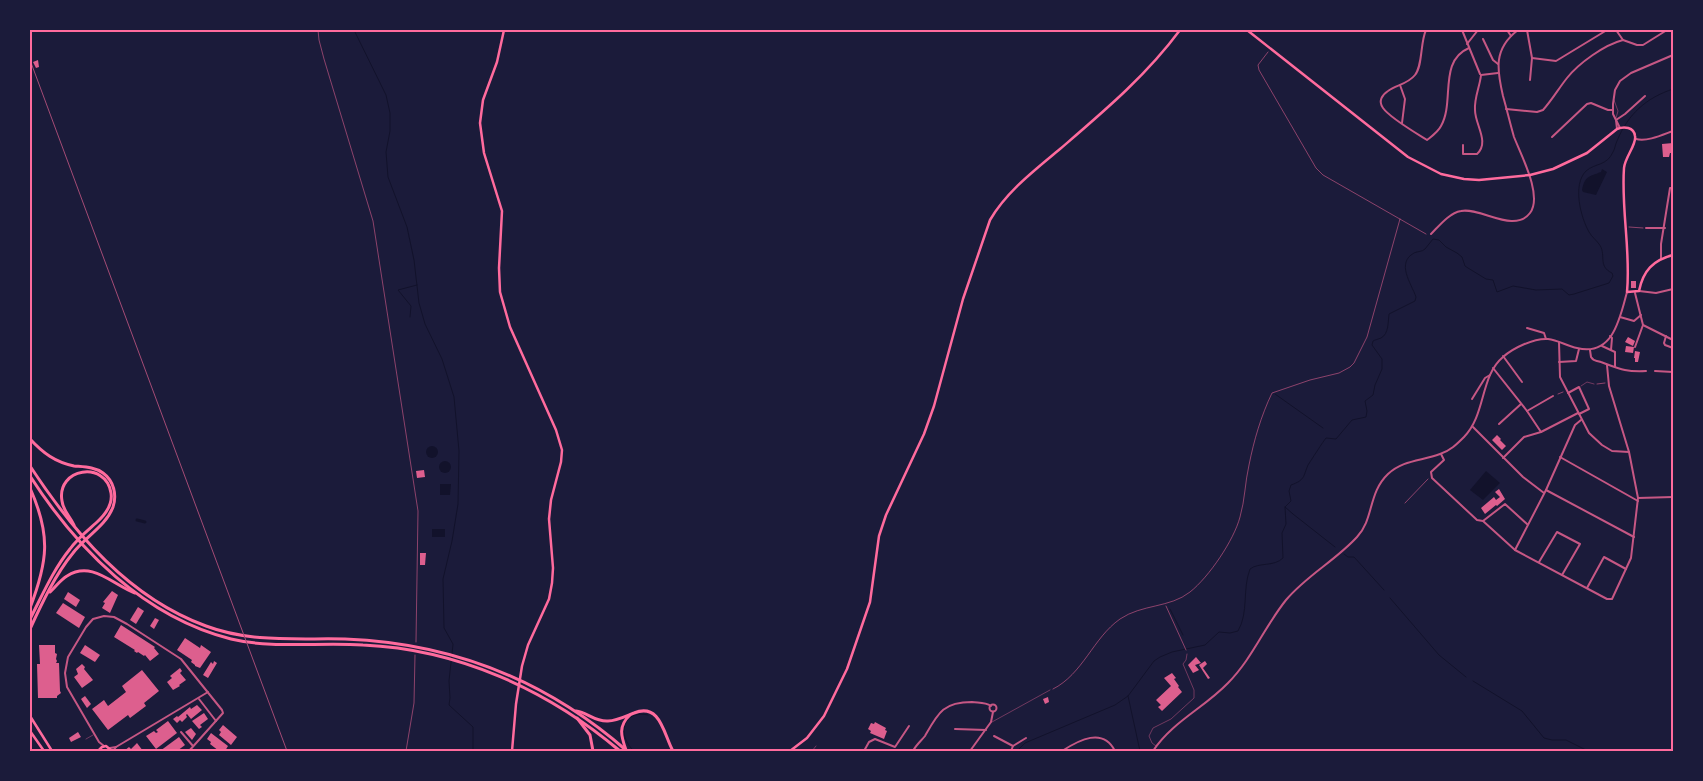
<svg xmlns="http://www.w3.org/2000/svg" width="1703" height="781" viewBox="0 0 1703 781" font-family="Lato,sans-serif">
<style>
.water{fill:#12122b}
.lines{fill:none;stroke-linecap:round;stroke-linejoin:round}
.stream{stroke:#12122b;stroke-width:1}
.canal{stroke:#12122b;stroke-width:3}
.building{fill:#dd5f8e}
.path{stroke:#ff6b9d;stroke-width:0.5}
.service{stroke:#c65784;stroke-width:0.5}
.minor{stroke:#c65784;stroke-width:2}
.tertiary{stroke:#c65784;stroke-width:2}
.secondary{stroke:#ff6b9d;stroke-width:2.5}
.trunk{stroke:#ff6b9d;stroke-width:3}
.rail{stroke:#a44b75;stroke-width:1}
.neatline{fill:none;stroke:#ff6b9d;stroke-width:2}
</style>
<rect width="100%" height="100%" fill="#1b1b3a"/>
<!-- water -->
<g class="water">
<path d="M1602 169 1607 172 1596 195 1583 192 1582 190C1585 176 1588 177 1601 172Z"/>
<circle cx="432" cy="452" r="6"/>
<circle cx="445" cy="467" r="6"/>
<path d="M1486 471 1500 483 1483 500 1470 490Z"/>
<path d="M440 484H451L450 495H440Z"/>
<rect x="432" y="529" width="13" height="8"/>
</g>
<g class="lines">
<!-- stream -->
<g class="stream">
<path d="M354 30 386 95 390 113V131L386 152 388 177 407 227 414 260 419 303 425 324 442 359 454 397 459 451 458 504 452 541 443 579 444 628 453 644 449 681 450 698 449 705 473 727V751"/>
<path d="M410 317 411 306 398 290 417 285"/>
<path d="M1275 394 1323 428"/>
<path d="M1285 507 1293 514 1335 547"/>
<path d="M1344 554 1348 557H1354L1384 590"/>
<path d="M1390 598 1439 655 1466 677"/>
<path d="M1170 609 1183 635"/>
<path d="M1473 681 1522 711 1544 738 1552 740H1566L1588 751"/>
<path d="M1128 696 1140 751"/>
<path d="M634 751C616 735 623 709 648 715"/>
<path d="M1017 751 1025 743 1115 705 1128 696 1154 661 1160 657 1172 652 1205 645 1219 632 1230 633 1238 631C1249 612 1242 590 1250 569 1259 562 1274 567 1283 558L1282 533 1286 524 1285 507 1291 501 1289 491 1291 485C1305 480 1303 477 1308 465 1310 462 1324 440 1326 438L1336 439 1352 420 1366 417 1367 411 1365 401 1373 395 1375 385 1382 369V359L1372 345 1373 341C1375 340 1378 339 1381 338 1389 334 1388 321 1389 314L1415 301 1416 297C1411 283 1396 263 1414 253 1418 251 1422 252 1425 249 1428 246 1430 242 1433 239L1439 240 1446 247 1457 253 1462 257 1465 266 1468 268 1486 279 1493 280 1497 292 1513 286 1536 290 1562 289 1569 295 1574 294 1609 283 1613 276 1612 273C1597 266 1607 254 1599 244 1596 240 1592 237 1589 232 1581 218 1572 185 1586 171 1595 163 1607 166 1613 152 1615 149 1615 145 1617 141 1628 114 1646 98 1673 89"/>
</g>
<!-- canal -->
<path class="canal" d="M137 520 145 522"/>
</g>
<!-- building -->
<g class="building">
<path d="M38 60 39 67 36 68 33 62Z"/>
<path d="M1673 143V153H1670L1669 157H1663L1662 144Z"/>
<rect x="1631" y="281" width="5" height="7"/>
<path d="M1628 337 1635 341 1633 346 1625 342Z"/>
<path d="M1626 346 1634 347 1633 353 1625 352Z"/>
<path d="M1635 351 1640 352 1638 362H1635V358H1634Z"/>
<path d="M1497 435 1501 439 1500 440 1506 446 1502 450 1492 440Z"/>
<path d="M424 470 425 477 417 478 416 471Z"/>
<path d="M1499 489 1505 499 1497 506 1496 505 1485 514 1481 508 1494 497 1496 500 1500 497 1495 492Z"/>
<path d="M420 553H426L425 565H420Z"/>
<path d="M112 591 118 595 110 613 102 608 105 603 103 602Z"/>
<path d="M68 592 80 600 76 607 64 599Z"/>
<path d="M63 603 85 617 79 628 56 613Z"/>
<path d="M138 607 144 611 136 624 130 620Z"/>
<path d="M155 618 159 620 154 629 150 626Z"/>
<path d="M121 625 155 647 154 648 159 654 150 661 145 655 144 656 138 652 137 653 134 651 135 650 114 637Z"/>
<path d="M185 638 200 648 201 645 211 652 200 668 195 666V665L191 662 192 660 177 650Z"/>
<path d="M39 645H55V653L57 654 56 659 57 661 56 663H59L60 691 61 693 57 696V698H38L37 664H40Z"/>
<path d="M85 645 100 655 95 662 80 653Z"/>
<path d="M1196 657 1201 663 1195 665 1199 670 1193 673 1188 665Z"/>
<path d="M214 661 217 663 208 678 203 675 211 662 213 664Z"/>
<path d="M1205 661 1207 664 1203 668 1210 678 1208 679 1199 665Z"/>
<path d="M82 664 85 667 84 669 93 680 82 688 74 677 78 674 76 669Z"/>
<path d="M180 668 182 671 180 673 186 680 179 685 180 686 173 690 167 682 172 678 170 676Z"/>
<path d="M142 670 159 691 144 703 146 706 130 718 128 715 108 730 92 709 104 700 108 706 126 692 122 686Z"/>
<path d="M1172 673 1176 678 1174 679 1179 686 1178 687 1182 692 1162 711 1158 707 1161 705 1156 700 1171 686 1164 678Z"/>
<path d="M85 696 91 704 87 708 81 699Z"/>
<path d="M1048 697 1049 702 1045 704 1043 699Z"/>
<path d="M197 705 202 710 191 719 187 714 186 715 187 717 182 722 180 720 177 723 173 719 177 716 178 717 190 707 191 709Z"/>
<path d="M204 713 208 719 200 725 202 727 199 729 192 721Z"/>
<path d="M168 721 177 733 156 749 146 736 154 731 156 733 158 732 156 730Z"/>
<path d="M875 722 886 728 885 730 887 731 884 739 870 733 871 731 868 729 871 723 874 724Z"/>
<path d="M223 725 237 737 231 745 219 735 221 732 219 730Z"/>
<path d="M191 728 196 734 192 740 185 732Z"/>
<path d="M78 732 81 737 71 742 69 738Z"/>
<path d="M211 733 228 746 225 751H219L210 744 211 742 207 739Z"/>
<path d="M179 737 185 745 177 751H160Z"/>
<path d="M137 743 143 751H124L129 747 131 749Z"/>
</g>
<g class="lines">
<!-- path -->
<g class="path">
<path d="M318 30 319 40 324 59 373 221 418 511 416 642"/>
<path d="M1268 52 1258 65 1259 70 1316 168 1323 175 1426 234"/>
<path d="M1629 227 1643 228"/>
<path d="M1597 384 1605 383"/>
<path d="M1558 394 1563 392"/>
<path d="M1405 503 1428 479"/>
<path d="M1166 606 1186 650"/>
<path d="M1053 689C1083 674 1093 638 1120 619 1142 604 1170 608 1190 592 1209 577 1234 540 1240 517 1245 500 1245 482 1249 465 1254 440 1261 416 1272 393L1310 380 1339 373 1350 367 1354 363 1367 337 1400 219"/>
<path d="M406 751 414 703 415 655"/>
</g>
<!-- service -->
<g class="service">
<path d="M1614 100 1618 111 1616 118"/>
<path d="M1581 386 1587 382 1594 384"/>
<path d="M992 722 1050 690"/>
<path d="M86 739 93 735"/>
<path d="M1156 746 1152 743 1149 736 1153 728 1171 719 1194 698V690L1183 664 1186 660 1187 654"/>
<path d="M812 751 816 746"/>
</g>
<!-- minor -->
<g class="minor">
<path d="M1426 30C1420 43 1423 65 1415 75 1408 84 1396 85 1388 91 1382 95 1378 101 1383 108 1390 118 1416 133 1427 140 1432 136 1438 132 1441 126 1455 102 1438 61 1469 48"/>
<path d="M1462 30 1480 74"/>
<path d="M1507 30 1511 36"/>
<path d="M1527 30 1532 58 1530 80"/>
<path d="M1616 30 1623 40"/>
<path d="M1483 39 1493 60 1498 64"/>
<path d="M1467 44 1478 30"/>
<path d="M1532 58 1556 61 1607 30"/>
<path d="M1481 75 1498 73"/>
<path d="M1400 85 1405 99 1402 123"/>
<path d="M1506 109 1537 112 1543 110C1552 100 1559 88 1567 78 1579 63 1604 45 1623 40L1637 45H1643L1667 30"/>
<path d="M1616 120 1625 114 1645 96"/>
<path d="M1552 137 1587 104 1591 103 1608 110H1612"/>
<path d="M1636 139C1647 142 1662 135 1673 131"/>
<path d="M1463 145V154H1477C1490 142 1475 125 1475 110 1474 98 1480 86 1481 75"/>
<path d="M1646 228H1665"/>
<path d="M1431 234C1439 226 1449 213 1461 211 1481 207 1514 234 1530 213 1543 196 1521 155 1514 137 1510 123 1507 110 1503 96 1497 70 1493 49 1518 30"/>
<path d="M1661 259V244L1670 188H1673"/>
<path d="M1639 291 1656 293 1673 289"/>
<path d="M1620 317 1634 321 1641 315"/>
<path d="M1643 325 1673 340"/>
<path d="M1527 328 1544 333 1546 339"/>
<path d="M1610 336 1612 338 1611 350"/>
<path d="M1666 336 1664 343 1665 345 1673 348"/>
<path d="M1559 342 1560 377 1589 433 1602 445 1612 451 1629 452"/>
<path d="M1602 346 1615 352V367"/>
<path d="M1635 347 1643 325 1635 293"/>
<path d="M1590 350 1591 357C1594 362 1596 360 1601 362 1620 369 1625 372 1646 371"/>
<path d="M1503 356 1522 382"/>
<path d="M1559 362 1576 361 1579 349"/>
<path d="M1493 368 1527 411 1541 432"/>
<path d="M1655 371 1673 372"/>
<path d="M1568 393 1579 387 1589 409 1579 414"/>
<path d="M1472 399 1485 378 1490 375"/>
<path d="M1527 411 1553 396"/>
<path d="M1499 424 1521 404"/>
<path d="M1473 427 1523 477 1544 493"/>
<path d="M1441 454 1444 460 1431 472 1432 478 1477 520 1483 521 1515 550 1607 599H1612L1631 558 1638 498 1629 452 1609 386 1607 365"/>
<path d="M1560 457 1638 501"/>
<path d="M1503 458 1524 437 1541 432 1578 413"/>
<path d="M1546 490 1634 537"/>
<path d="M1638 498 1673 497"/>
<path d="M1483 521 1505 504 1527 524"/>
<path d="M1515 550 1546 490 1575 425 1581 420"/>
<path d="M1539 562 1557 532 1580 544 1562 575"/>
<path d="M1587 588 1604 557 1626 569"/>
<path d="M199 699 216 721"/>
<circle cx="993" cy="708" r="3.5"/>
<path d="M955 729 986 730"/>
<path d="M181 732 193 746"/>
<path d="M994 736 1013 746"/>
<path d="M104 746 99 742 67 687 65 673 68 657 86 627 93 619 104 616 114 617 127 624 181 659 222 710 223 713 189 751"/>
<path d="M110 748 116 747"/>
<path d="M30 749 32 751"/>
<path d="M113 751 116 747 208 692"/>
<path d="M864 751 869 742 875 739 895 747 909 726"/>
<path d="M913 751C916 745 921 741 925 736 938 713 943 702 972 702 979 703 985 702 991 706"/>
<path d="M970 751 991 722 993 712"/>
<path d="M1011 751 1013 746 1026 738"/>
<path d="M1062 751C1079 740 1103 727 1115 751"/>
</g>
<!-- tertiary -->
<g class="tertiary">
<path d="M1616 120 1617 129"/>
<path d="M1620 128 1613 114V104L1615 90 1620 81 1631 73 1673 55"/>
<path d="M1153 751C1172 722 1204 708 1228 683 1252 659 1265 626 1286 600 1307 575 1335 561 1357 537 1374 519 1368 493 1388 474 1403 460 1421 461 1440 454 1450 451 1457 444 1464 437 1486 415 1480 376 1503 357 1513 348 1534 338 1548 339 1558 340 1567 346 1577 348 1613 357 1620 318 1627 292"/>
</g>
<!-- secondary -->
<g class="secondary">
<path d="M504 30 497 62 483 100 480 123 484 153 502 211 499 268 500 292 510 327 556 430 562 450 561 462 551 500 549 519 553 568 552 583 549 599 528 645 522 666 516 704 512 751"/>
<path d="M1247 30 1408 157 1441 174 1464 179 1479 180 1530 175 1553 169 1587 153 1617 129C1624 126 1634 127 1635 136 1637 144 1625 157 1624 168 1621 210 1631 251 1627 292L1639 291C1643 271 1653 260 1673 255"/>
<path d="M30 716 52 751"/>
<path d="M30 731 44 751"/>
<path d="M98 751 102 747 106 746 112 751"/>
<path d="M790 751 807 738 824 716 847 669 870 602 879 536 886 515 924 434 934 406 963 299 990 220C1007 191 1035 170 1060 149 1103 112 1146 76 1180 30"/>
</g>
<!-- trunk -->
<g class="trunk">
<path d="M30 439C43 453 55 462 74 466 85 467 95 467 103 473 114 481 117 495 113 507 106 526 85 537 73 553 55 575 42 603 30 629"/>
<path d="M30 466C74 533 129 598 206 626 251 643 298 638 345 639 453 643 546 680 627 751"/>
<path d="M30 476C77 549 144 617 231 639 273 649 319 642 363 645 458 649 548 690 620 751"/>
<path d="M30 488C51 535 48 561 30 608"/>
<path d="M50 592C56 587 60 580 67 576 92 560 113 585 135 593"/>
<path d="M30 619C42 596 53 570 70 549 77 539 87 531 96 523 105 515 113 505 111 493 106 460 56 468 62 501 63 511 70 516 74 525"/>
<path d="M576 711C587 712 595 722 608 721 617 721 626 716 634 713 661 702 664 736 673 751"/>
<path d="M577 718 590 735 593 751"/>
<path d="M626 750C621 736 618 726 630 715"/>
</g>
<!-- rail -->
<path class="rail" d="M30 60 287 751"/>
</g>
<!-- border -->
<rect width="1703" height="781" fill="none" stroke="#1b1b3a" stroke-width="62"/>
<rect x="31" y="31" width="1641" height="719" class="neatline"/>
</svg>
